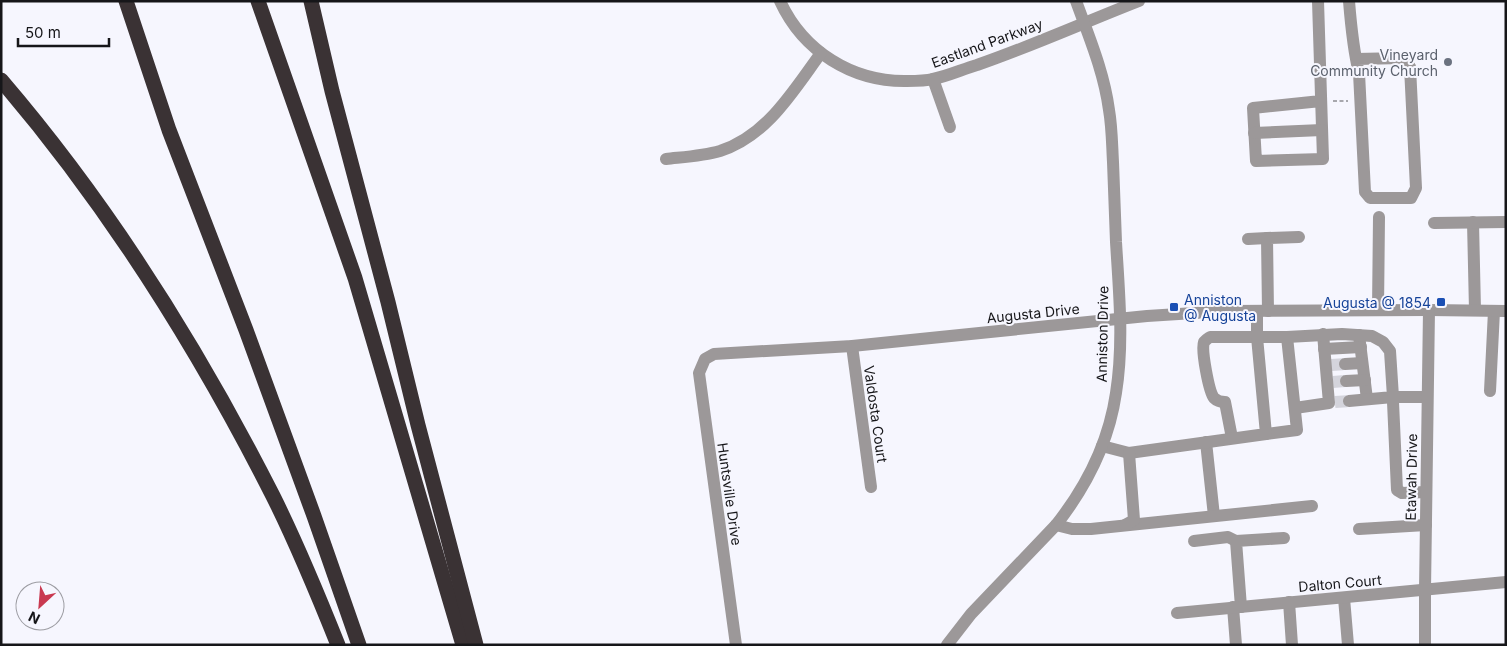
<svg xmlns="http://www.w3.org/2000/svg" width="1507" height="646" viewBox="0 0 1507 646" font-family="Inter,sans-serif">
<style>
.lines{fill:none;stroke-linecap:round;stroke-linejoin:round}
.minor-tunnel{stroke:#d4d4dc;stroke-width:12;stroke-dasharray:12 6;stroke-linecap:butt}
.path{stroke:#a7a7ad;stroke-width:2;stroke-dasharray:4 2.5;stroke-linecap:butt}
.minor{stroke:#9c9899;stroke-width:12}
.highway{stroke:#3a3234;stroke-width:15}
.worship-dot{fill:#6b7280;stroke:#f6f6fe;stroke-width:2}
.transit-dot{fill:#1a4fb4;stroke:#f6f6fe;stroke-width:2}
.labels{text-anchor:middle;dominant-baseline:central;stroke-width:4;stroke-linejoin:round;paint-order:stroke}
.street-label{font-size:14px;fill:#161619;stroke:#f6f6fe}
.worship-label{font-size:14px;fill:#5b616d;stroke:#f6f6fe;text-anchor:end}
.transit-label{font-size:14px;fill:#164399;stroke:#f6f6fe;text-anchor:start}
</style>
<rect width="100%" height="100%" fill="#f6f6fe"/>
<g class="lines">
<!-- minor-tunnel -->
<g class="minor-tunnel">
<path d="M1331 365 1345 364"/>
<path d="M1333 382 1346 381"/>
<path d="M1335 402 1349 401"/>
</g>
<!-- path -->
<path class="path" d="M1333 101H1348"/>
<!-- minor -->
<g class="minor">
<path d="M780 1C803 51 852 82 907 81 916 81 925 81 933 79 948 76 963 69 977 65 1032 46 1085 22 1139 1"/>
<path d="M1318 1 1323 159 1256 161 1253 108 1321 101"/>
<path d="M1349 1C1351 26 1353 49 1359 73L1365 192 1370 198H1411L1416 188 1410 67 1403 58 1356 59"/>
<path d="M933 79 950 127"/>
<path d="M1254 133 1322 130"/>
<path d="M666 159C684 157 703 156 720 151 767 136 793 91 821 53"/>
<path d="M1473 222 1475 310"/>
<path d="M1434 223 1506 222"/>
<path d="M1248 239 1267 238"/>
<path d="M1378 310 1379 217"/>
<path d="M1268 311 1267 238 1299 237"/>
<path d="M1359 335 1367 399"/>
<path d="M852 346 871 487"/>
<path d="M1324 349 1361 347"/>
<path d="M1345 364 1362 363"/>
<path d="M1346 381 1365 380"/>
<path d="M1490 391 1494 311"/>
<path d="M1295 408 1329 403 1323 334"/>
<path d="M1266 434 1297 430 1287 337"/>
<path d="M1232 438 1225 402C1221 402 1217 401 1214 398 1209 392 1201 350 1204 342 1205 341 1209 337 1210 337H1287L1342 334 1372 336 1383 342 1390 351 1393 397 1349 401"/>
<path d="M1206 442 1214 516"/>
<path d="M1102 446 1129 453 1266 434 1257 337V311"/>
<path d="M1426 492 1402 493 1397 490 1393 402V397H1427"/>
<path d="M1056 525 1072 529H1091L1312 506"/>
<path d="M1125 525 1134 520 1129 453"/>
<path d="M1359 529 1426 525"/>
<path d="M1194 541 1228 537 1236 541"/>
<path d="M1344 598 1348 645"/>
<path d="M1289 602 1292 645"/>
<path d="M1233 607 1236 645"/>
<path d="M1241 607 1236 541 1284 538"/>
<path d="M1177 613 1506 582"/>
<path d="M736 645 699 373 705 359 714 354 852 346 1147 316 1226 311 1429 310 1506 311"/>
<path d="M947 645 971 614 1056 525C1086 487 1109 441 1116 393 1124 343 1119 292 1116 242 1115 215 1114 189 1113 162 1112 145 1112 127 1109 110 1104 72 1089 37 1076 1"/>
<path d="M1425 645V590L1429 310"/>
</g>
<!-- highway -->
<g class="highway">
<path d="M126 1 169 130 246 330 314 516 359 645"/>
<path d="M258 1 355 278 463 645"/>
<path d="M311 1 332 91 388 302 418 425 476 645"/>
<path d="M1 80C109 206 198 348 273 496 297 544 318 595 338 645"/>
</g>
</g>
<!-- markers -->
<circle class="worship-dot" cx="1448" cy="62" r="5"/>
<g class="transit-dot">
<rect x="1436" y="297" width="10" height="10" rx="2.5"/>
<rect x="1169" y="302" width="10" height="10" rx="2.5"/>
</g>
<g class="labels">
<!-- street labels -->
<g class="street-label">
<text transform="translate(987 43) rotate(-20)">Eastland Parkway</text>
<text transform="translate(1033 313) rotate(-6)">Augusta Drive</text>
<text transform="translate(1102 334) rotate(-89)">Anniston Drive</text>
<text transform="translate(876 414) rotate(82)">Valdosta Court</text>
<text transform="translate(1411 477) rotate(-89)">Etawah Drive</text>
<text transform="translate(730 494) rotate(82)">Huntsville Drive</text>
<text transform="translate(1340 583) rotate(-5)">Dalton Court</text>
</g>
<!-- worship labels -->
<g class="worship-label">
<text x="1438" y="54">Vineyard<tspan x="1438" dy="16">Community Church</tspan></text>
</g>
<!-- transit labels -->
<g class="transit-label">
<text x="1184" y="299">Anniston<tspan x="1184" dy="16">@ Augusta</tspan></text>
<text x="1431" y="302" text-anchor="end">Augusta @ 1854</text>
</g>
</g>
<!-- border -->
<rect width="1507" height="646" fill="none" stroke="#161619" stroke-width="5"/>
<!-- north arrow -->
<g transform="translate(40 606) rotate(206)"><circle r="24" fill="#f6f6fe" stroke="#9c9ca2"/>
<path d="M0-4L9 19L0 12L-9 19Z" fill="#c93950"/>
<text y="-8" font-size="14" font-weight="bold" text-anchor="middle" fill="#161619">N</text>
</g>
<!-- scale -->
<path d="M18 38v8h91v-8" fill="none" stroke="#161619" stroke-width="2.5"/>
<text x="25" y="38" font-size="15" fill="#161619" stroke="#f6f6fe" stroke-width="4" paint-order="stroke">50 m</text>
</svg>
